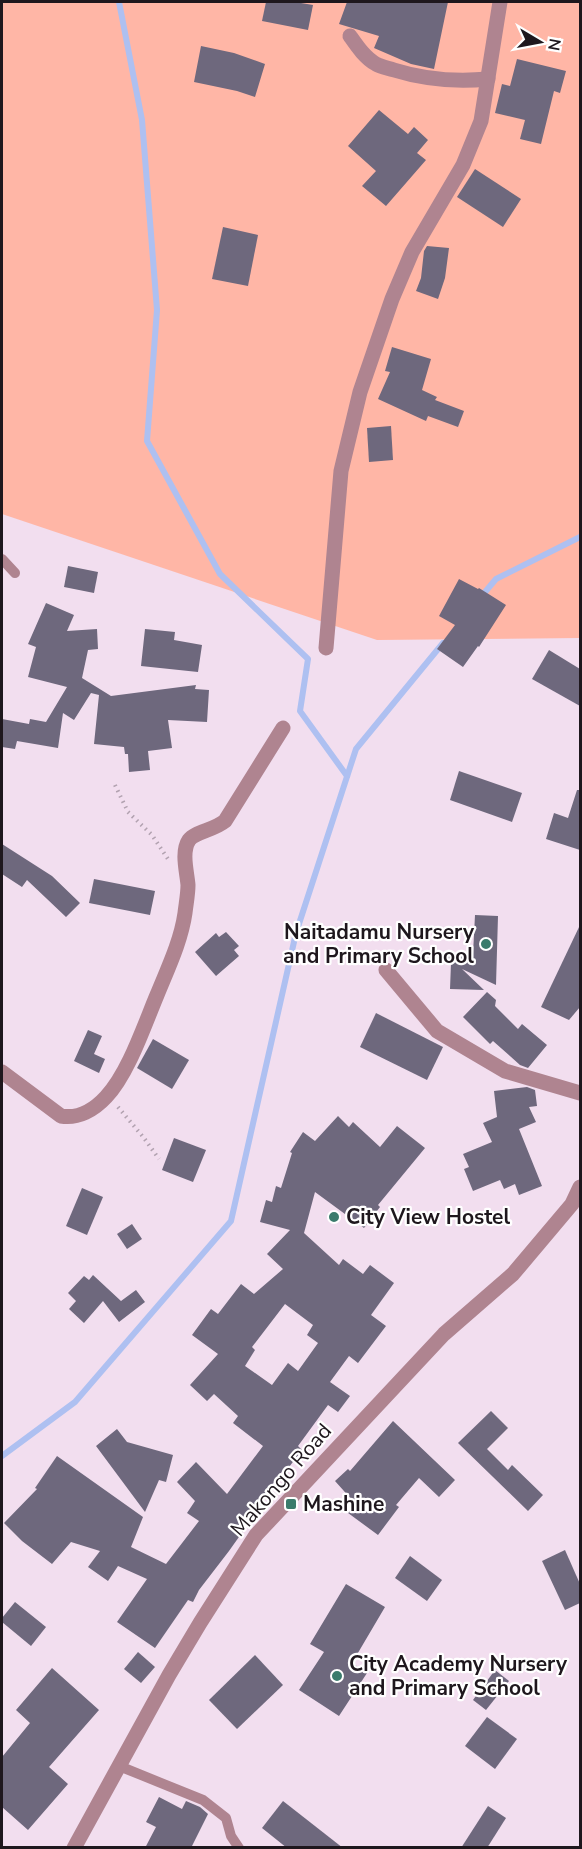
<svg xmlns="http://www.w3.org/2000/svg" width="582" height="1849" viewBox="0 0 582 1849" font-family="'Nunito Sans',sans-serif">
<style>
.green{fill:#ffb6a6}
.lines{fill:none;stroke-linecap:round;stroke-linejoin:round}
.stream{stroke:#aec0f1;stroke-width:6}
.building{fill:#6e687d;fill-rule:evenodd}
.path{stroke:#b2a2b0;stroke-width:4;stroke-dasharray:1.5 4.5;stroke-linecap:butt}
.service{stroke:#af8490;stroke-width:10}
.minor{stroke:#af8490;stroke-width:15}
.tertiary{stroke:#af8490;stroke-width:15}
.poi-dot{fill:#3a7b6c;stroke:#fff;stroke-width:2}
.labels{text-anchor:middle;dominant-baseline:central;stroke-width:4.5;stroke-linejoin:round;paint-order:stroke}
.poi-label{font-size:21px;font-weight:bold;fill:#1e171d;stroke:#fff;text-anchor:start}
.street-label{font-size:21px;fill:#1e171d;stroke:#fff}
</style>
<rect width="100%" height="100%" fill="#f2deef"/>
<!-- green -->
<path class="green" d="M2 2H580V638L377 640 2 514Z"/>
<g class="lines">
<!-- stream -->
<g class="stream">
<path d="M119 2 142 120 157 310 147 441 220 574 308 659 300 711 347 776"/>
<path d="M480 598 496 579 580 537"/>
<path d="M2 1456 75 1402 231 1221 296 933 356 749 443 643"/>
</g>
</g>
<!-- building -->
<g class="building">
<path d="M266 2H295L313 5 308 30 262 21Z"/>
<path d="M347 2H448L434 69 411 64 374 48 379 36 339 24Z"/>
<path d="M201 46 234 53 265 64 255 97 237 91 194 82Z"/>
<path d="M517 59 566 71 560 93 554 91 541 144 520 139 525 120 495 113 502 84 510 86Z"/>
<path d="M379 110 408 134 414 127 428 140 417 153 426 160 386 206 362 186 376 171 348 146Z"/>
<path d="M475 169 521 199 503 227 457 197Z"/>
<path d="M223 227 258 235 248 286 212 279Z"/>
<path d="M427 246 449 248 445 278 438 299 416 291 421 278 424 251Z"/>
<path d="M392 347 431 359 422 390 437 397 435 400 464 411 458 427 428 416 426 421 378 399 390 372 385 371Z"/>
<path d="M391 426 393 460 369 462 367 428Z"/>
<path d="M68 566 98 572 94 593 64 587Z"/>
<path d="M459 579 478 589 479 588 506 605 479 647 478 646 463 667 437 649 455 625 439 616Z"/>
<path d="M46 603 74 615 67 631 97 629 98 649 88 650 82 678 111 696 196 685 195 689 209 690 207 722 168 720 172 748 148 751 150 770 129 772 128 754H125L124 747 94 744 99 695 91 693 74 720 63 713 58 748 17 741 15 749 2 747V719L29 724 30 719 46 722 67 687 28 677 36 647 28 644Z"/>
<path d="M145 629 175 632 174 640 202 645 198 672 141 666Z"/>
<path d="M549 650 580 669V706L532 679Z"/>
<path d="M459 771 522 793 512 822 450 800Z"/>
<path d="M577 790H580V850L546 839 554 813 568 818Z"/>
<path d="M2 844 52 876 80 903 66 917 27 880 22 887 2 874Z"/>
<path d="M94 879 155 891 150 915 89 903Z"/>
<path d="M475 915 498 916 496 985 462 969 484 990 450 989 451 963 429 953 473 954Z"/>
<path d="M580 925V1007L569 1020 541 1007Z"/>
<path d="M226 932 239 946 234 950 239 956 216 976 195 952 216 933 219 937Z"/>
<path d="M487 992 496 1000 495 1006 518 1029 522 1024 547 1045 528 1068 520 1065 493 1041 490 1044 463 1017Z"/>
<path d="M376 1013 443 1047 427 1080 360 1047Z"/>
<path d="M88 1030 102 1036 94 1054 105 1059 99 1073 74 1061Z"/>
<path d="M153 1039 189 1060 172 1089 137 1068Z"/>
<path d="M527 1087 535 1090 537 1106 529 1107 536 1122 519 1129 542 1186 519 1195 515 1184 504 1189 500 1180 473 1191 464 1169 469 1167 463 1154 492 1142 483 1123 497 1117 494 1091Z"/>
<path d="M338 1116 349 1127 353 1122 380 1147 397 1126 425 1148 378 1205 380 1207 364 1228 315 1192 304 1233 339 1265 343 1259 363 1274 370 1265 394 1283 371 1315 386 1326 358 1363 349 1356 330 1382 350 1396 338 1412 328 1405 298 1446 302 1450 286 1471 284 1469 248 1517 251 1520 229 1551 199 1590 193 1602 188 1600 155 1648 117 1622 147 1579 118 1566 108 1581 88 1567 100 1551 71 1542 52 1564 22 1541 4 1523 37 1489 35 1488 57 1456 143 1517 131 1547 166 1564 199 1521 187 1513 195 1501 177 1482 196 1462 227 1494 263 1446 233 1423 238 1416 214 1394 207 1401 190 1385 218 1354 192 1335 211 1309 218 1314 241 1284 254 1294 283 1269 267 1254 290 1230 260 1222 266 1200 272 1202 276 1186 281 1188 292 1153 290 1152 303 1132 315 1141ZM285 1304 313 1325 307 1335 318 1343 298 1371 288 1363 272 1385 245 1366 255 1350 252 1347Z"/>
<path d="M174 1138 206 1150 193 1182 162 1170Z"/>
<path d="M82 1188 103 1197 87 1235 66 1226Z"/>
<path d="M132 1224 142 1239 127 1249 117 1234Z"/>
<path d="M93 1275 121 1301 136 1290 145 1302 119 1322 103 1301 84 1323 69 1309 76 1301 68 1293 84 1276 89 1280Z"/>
<path d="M491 1411 508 1428 487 1449 508 1470 512 1465 543 1495 528 1511 458 1443Z"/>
<path d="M393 1421 455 1480 439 1497 419 1478 396 1505 399 1507 378 1535 344 1510 352 1500 335 1481 348 1469 350 1471Z"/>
<path d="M117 1429 127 1442 173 1455 166 1482 159 1480 145 1512 96 1446Z"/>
<path d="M565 1550 580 1584V1603L565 1610 542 1561Z"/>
<path d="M410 1556 442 1580 427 1601 395 1578Z"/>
<path d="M346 1584 385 1607 352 1663 367 1673 339 1716 299 1690 324 1652 310 1644Z"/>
<path d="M15 1602 46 1627 31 1646 2 1622V1618Z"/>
<path d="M138 1652 155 1667 141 1683 124 1669Z"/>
<path d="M255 1655 283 1685 237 1729 209 1700Z"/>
<path d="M52 1668 99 1710 49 1767 68 1784 28 1830 2 1807V1757L30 1723 16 1710Z"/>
<path d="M495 1670 509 1681 486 1710 473 1700Z"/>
<path d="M487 1717 517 1739 495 1769 465 1746Z"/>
<path d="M159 1797 182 1809 186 1801 200 1807 208 1814 191 1848H145L156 1827 146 1822Z"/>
<path d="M283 1801 343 1848H287L262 1828Z"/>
<path d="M488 1806 506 1818 487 1848H461Z"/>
</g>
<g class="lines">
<!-- path -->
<g class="path">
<path d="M115 785 128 812 152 835 168 859"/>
<path d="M118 1107 144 1138 159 1159"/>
</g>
<!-- service -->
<g class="service">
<path d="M2 559 15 573"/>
<path d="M119 1766 203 1800 226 1818 231 1836 239 1848"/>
</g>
<!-- minor -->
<g class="minor">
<path d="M350 36C357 46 365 58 376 64 381 67 388 68 394 70 426 80 455 82 488 79"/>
<path d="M326 648 341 471 360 392 392 299 412 252 463 165 481 121 500 2"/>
<path d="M386 970 437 1031 505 1071 580 1093"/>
<path d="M2 1072 61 1116C78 1119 94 1110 106 1097 128 1074 144 1026 157 995 168 968 181 941 185 913 186 904 188 894 188 885 187 872 181 852 189 840 195 832 214 830 225 821L283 728"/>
</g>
<!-- tertiary -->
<path class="tertiary" d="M74 1848 169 1675 200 1623 256 1535 444 1334 513 1274 572 1204 580 1187"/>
</g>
<!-- markers -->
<g class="poi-dot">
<circle cx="486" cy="944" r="6"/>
<circle cx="334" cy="1217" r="6"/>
<rect x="285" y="1498" width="12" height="12" rx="3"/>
<circle cx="337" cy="1676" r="6"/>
</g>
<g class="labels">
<!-- poi labels -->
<g class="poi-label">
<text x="474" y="932" text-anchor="end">Naitadamu Nursery<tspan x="474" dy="24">and Primary School</tspan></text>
<text x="346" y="1217">City View Hostel</text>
<text x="303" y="1504">Mashine</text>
<text x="349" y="1664">City Academy Nursery<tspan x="349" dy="24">and Primary School</tspan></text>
</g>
<!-- street labels -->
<g class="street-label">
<text transform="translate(281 1480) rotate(-49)">Makongo Road</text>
</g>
</g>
<!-- border -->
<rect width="582" height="1849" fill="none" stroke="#1e171d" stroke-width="6"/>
<!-- north arrow -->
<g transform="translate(540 42) rotate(100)" stroke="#ffffff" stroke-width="4.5" paint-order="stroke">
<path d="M0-4.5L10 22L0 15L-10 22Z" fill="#1e171d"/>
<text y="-9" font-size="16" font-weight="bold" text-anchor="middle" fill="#1e171d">N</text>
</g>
</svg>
